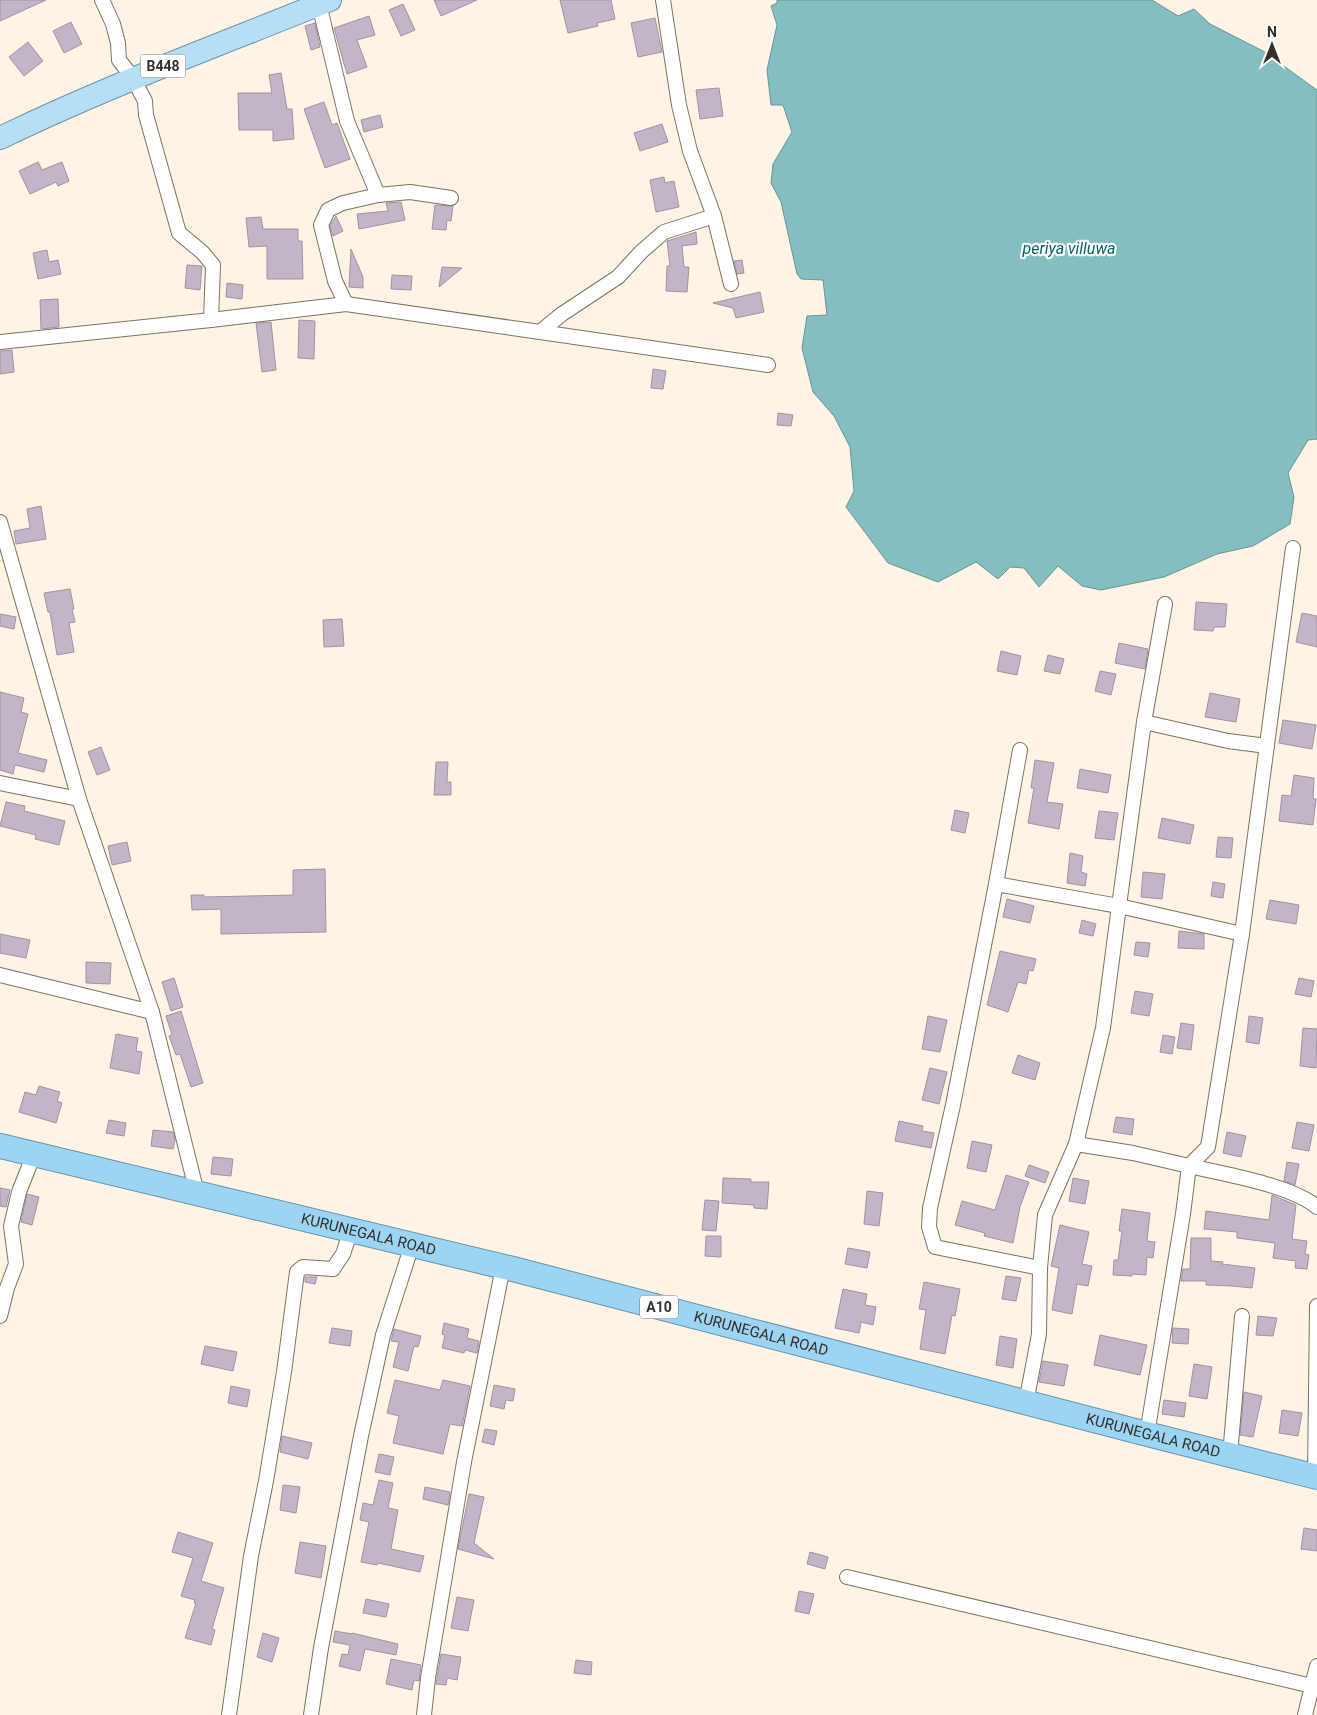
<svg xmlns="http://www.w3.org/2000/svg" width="1317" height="1715" viewBox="0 0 1317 1715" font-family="Roboto,sans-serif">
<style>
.water{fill:#83bfc0;stroke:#6c9493}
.building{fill:#c2b5c7;stroke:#9f93a3}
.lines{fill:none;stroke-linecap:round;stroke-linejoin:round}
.minor-casing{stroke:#7e7162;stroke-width:16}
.primary-casing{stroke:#6893ab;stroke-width:24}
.trunk-casing{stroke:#6893ab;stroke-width:26}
.minor{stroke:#fff;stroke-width:14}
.primary{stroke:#b5dff7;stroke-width:22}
.trunk{stroke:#9cd4f4;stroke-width:24}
.labels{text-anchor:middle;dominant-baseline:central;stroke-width:4.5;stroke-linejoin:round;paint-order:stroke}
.shield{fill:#fff;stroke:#726e6a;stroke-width:1}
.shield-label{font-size:14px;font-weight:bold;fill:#36302a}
.street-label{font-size:15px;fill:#36302a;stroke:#fff}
.water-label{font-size:16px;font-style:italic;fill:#0b6263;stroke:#fff}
</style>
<rect width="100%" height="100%" fill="#fff3e5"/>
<!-- water -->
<path class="water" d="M777 0H1152L1178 16 1194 9 1210 24 1263 51 1317 90V439L1308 440 1288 473 1294 497 1290 524 1253 546 1217 554 1164 577 1101 590 1082 586 1058 566 1039 587 1024 568 1010 567 998 579 976 562 938 582 888 563 846 507 854 491 850 447 834 416 813 392 802 348 807 316 827 315 823 280 801 279 797 274 781 202 771 183 773 164 792 132 783 105H771L767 70 777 25 771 6 777 3Z"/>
<!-- building -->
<g class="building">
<path d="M0 0H46L0 21Z"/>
<path d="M434 0H477L441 16Z"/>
<path d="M560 0H611L615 19 597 23 598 26 568 33Z"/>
<path d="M403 4 415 30 401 36 389 10Z"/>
<path d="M369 16 375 35 357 40 367 67 347 74 334 28Z"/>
<path d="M655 18 662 52 638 57 631 23Z"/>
<path d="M71 22 82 44 64 53 53 31Z"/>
<path d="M315 23 320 47 311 50 305 26Z"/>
<path d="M28 42 43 61 24 76 9 57Z"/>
<path d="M281 73 287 109H292L294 139 273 141V130H239L238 93H272L269 75Z"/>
<path d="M719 88 723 116 700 119 696 90Z"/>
<path d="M324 102 332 125 337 123 350 159 325 168 304 109Z"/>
<path d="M380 115 383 127 364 132 361 120Z"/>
<path d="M662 124 668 142 640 151 634 133Z"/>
<path d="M38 162 42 170 62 162 69 181 58 186 56 182 30 194 19 171Z"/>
<path d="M664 177 665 183 674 181 679 207 656 212 650 180Z"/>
<path d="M401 202 405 220 359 229 357 214 388 211 386 203Z"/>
<path d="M435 205 453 206 451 221 447 220 446 230 432 229Z"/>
<path d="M336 216 343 231 333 236 330 226Z"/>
<path d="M261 217 263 229H298V241H302L303 279H267V246L249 247 246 218Z"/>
<path d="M696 232 697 244 682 246 684 267H689L687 292 666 291 667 266H670L667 241Z"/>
<path d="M351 249 363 277V288L349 287Z"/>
<path d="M47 250 49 262 58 260 61 274 38 279 33 253Z"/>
<path d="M742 260 744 273 737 274 734 261Z"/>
<path d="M187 265 202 266 200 290 185 288Z"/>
<path d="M442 267 462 268 439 287Z"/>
<path d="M392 275 412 276 411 290 391 289Z"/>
<path d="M227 283 243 285 242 299 226 297Z"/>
<path d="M760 292 764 312 736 318 733 308 713 303Z"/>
<path d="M58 299 59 327 41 329 40 300Z"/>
<path d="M299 320 315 321 314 359 298 358Z"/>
<path d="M271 322 276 370 262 372 256 323Z"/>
<path d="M12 350 14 372 0 374V351Z"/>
<path d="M653 369 666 371 663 389 651 388Z"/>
<path d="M778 413 793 415 791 426 777 425Z"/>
<path d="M41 506 46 539 16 544 14 531 30 528 27 509Z"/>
<path d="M70 589 74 609H72L75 622 69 623 74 652 57 655 50 612H48L44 593Z"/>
<path d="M1196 602 1227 604 1225 627H1214L1213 631 1194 630Z"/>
<path d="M1302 613 1317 616V647L1296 642Z"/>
<path d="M0 614 16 617 14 629 0 626Z"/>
<path d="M342 619 344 646 324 647 323 620Z"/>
<path d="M1119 643 1148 649 1145 669 1115 663Z"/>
<path d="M1001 651 1021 656 1017 675 997 671Z"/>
<path d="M1048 655 1064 659 1060 674 1044 671Z"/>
<path d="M1100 671 1116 674 1111 695 1095 691Z"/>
<path d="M0 692 24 698 21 712 28 714 18 753 47 760 44 772 15 765 13 774 0 770Z"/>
<path d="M1210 693 1240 699 1236 722 1205 717Z"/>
<path d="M1283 720 1316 725 1312 749 1279 743Z"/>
<path d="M101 747 110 770 97 775 88 752Z"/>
<path d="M1035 760 1054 763 1047 802 1063 804 1059 829 1028 823 1034 788H1031Z"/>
<path d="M436 762H448L447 782H451V795H434Z"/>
<path d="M1080 769 1111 775 1108 793 1077 788Z"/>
<path d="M1294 775 1314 778 1313 799H1316L1313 825 1279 821 1282 795 1291 796Z"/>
<path d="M6 802 25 806 24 811 65 821 59 845 35 839 36 835 0 826Z"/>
<path d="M955 810 969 813 965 833 951 830Z"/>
<path d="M1099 811 1118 813 1114 840 1095 838Z"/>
<path d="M1162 818 1194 825 1190 844 1158 838Z"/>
<path d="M1218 837 1233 838 1231 858 1216 857Z"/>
<path d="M127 842 131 861 112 865 108 846Z"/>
<path d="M1070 853 1083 856 1081 872 1087 874 1085 886 1067 883Z"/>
<path d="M325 869 326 932 221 934V909L192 910 191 895H204V897L293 895V870Z"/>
<path d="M1143 872 1165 874 1162 899 1141 897Z"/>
<path d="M1213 882 1225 884 1223 898 1211 896Z"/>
<path d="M1007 899 1034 906 1030 923 1003 917Z"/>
<path d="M1270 900 1299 905 1296 924 1266 919Z"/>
<path d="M1082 920 1096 924 1093 936 1079 933Z"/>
<path d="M1179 931 1204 934V949L1178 948Z"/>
<path d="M0 934 30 940 26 958 0 953Z"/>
<path d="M1136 942 1150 943 1148 957 1134 955Z"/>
<path d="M1000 951 1036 959 1033 971 1029 970 1026 984 1018 982 1008 1012 987 1005Z"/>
<path d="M86 962 111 963 110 984 86 983Z"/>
<path d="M174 978 183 1007 171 1011 162 982Z"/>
<path d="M1299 978 1314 981 1311 997 1295 994Z"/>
<path d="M1135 991 1153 994 1149 1016 1131 1013Z"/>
<path d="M181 1011 203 1083 191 1087 180 1054 176 1055 169 1036 172 1035 166 1016Z"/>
<path d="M928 1016 947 1020 940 1052 922 1049Z"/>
<path d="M1249 1016 1263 1018 1259 1044 1246 1042Z"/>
<path d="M1181 1023 1194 1025 1191 1050 1177 1048Z"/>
<path d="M1303 1028 1317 1029 1316 1068 1300 1066Z"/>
<path d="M116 1034 138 1038 136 1051 142 1052 139 1074 110 1068Z"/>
<path d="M1163 1035 1175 1037 1172 1054 1160 1052Z"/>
<path d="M1018 1055 1040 1063 1035 1080 1012 1073Z"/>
<path d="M930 1068 947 1072 939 1104 922 1100Z"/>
<path d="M39 1086 60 1092 57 1101 62 1103 56 1123 19 1112 25 1092 36 1095Z"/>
<path d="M1116 1117 1134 1119 1132 1135 1113 1132Z"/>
<path d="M109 1120 126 1123 124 1136 106 1133Z"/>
<path d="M899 1121 923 1126 922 1131 934 1133 931 1148 895 1141Z"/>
<path d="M1297 1122 1314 1125 1309 1151 1292 1148Z"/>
<path d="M153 1130 173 1132 175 1140 173 1149 151 1146Z"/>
<path d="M1227 1132 1246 1136 1241 1157 1223 1153Z"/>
<path d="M972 1141 992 1145 986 1172 967 1168Z"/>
<path d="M213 1157 233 1159 231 1176 211 1174Z"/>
<path d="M1287 1162 1299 1164 1295 1185 1284 1181Z"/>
<path d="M1029 1165 1049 1172 1045 1183 1025 1176Z"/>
<path d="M1006 1175 1029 1182 1020 1207 1013 1243 984 1236 985 1233 955 1225 962 1201 995 1210Z"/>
<path d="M723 1178 751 1179V1182H769L767 1209 754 1208V1205L722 1203Z"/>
<path d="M1073 1178 1089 1181 1085 1204 1069 1201Z"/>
<path d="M0 1188 10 1190 6 1207 0 1206Z"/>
<path d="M867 1191 883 1193 879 1226 864 1224Z"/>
<path d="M27 1194 39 1197 32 1225 21 1222Z"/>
<path d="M1272 1195 1296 1205 1292 1239 1307 1241 1305 1254 1309 1255 1307 1269 1295 1268 1296 1261 1273 1258 1275 1243 1237 1238V1232L1204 1229 1206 1211 1269 1220Z"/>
<path d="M705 1200 719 1201 716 1231 702 1230Z"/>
<path d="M1122 1209 1150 1213 1147 1241 1155 1242 1153 1258 1147 1257 1146 1275 1132 1274V1276L1113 1275 1114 1260H1118L1122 1231H1119Z"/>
<path d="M1060 1225 1089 1232 1082 1264 1092 1266 1088 1286 1077 1284 1072 1314 1052 1310 1059 1268 1051 1266Z"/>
<path d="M706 1236H721V1257L705 1256Z"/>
<path d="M1191 1238H1211V1261L1223 1262 1222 1264 1255 1268 1252 1288 1232 1286 1206 1285V1281H1181L1183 1269H1190Z"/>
<path d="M848 1248 870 1252 867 1268 845 1264Z"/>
<path d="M1006 1276 1021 1278 1016 1301 1002 1299Z"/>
<path d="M305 1277H317L315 1284 305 1282Z"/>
<path d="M924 1282 960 1289 955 1316 952 1315 945 1354 920 1349 926 1310 919 1309Z"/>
<path d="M843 1289 867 1294 865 1305 876 1307 873 1325 861 1322 859 1333 835 1328Z"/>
<path d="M1258 1316 1277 1318 1273 1336 1256 1335Z"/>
<path d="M444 1323 469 1329 467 1338 479 1341 477 1353 465 1350 464 1353 442 1348 445 1335 442 1334Z"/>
<path d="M332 1328 352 1331 350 1346 329 1343Z"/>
<path d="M1173 1328 1189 1329 1188 1344 1172 1343Z"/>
<path d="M394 1329 421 1336 418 1347 414 1346 408 1371 393 1367 399 1342 391 1341Z"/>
<path d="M1100 1335 1147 1345 1140 1375 1094 1365Z"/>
<path d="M1000 1336 1017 1339 1013 1368 996 1365Z"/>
<path d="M205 1346 237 1352 233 1371 201 1364Z"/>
<path d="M1043 1361 1068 1365 1064 1386 1039 1382Z"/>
<path d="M1194 1364 1212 1367 1207 1399 1189 1396Z"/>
<path d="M395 1380 440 1390 443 1380 470 1386 462 1426 450 1424 443 1454 393 1443 399 1416 387 1413Z"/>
<path d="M494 1385 515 1389 513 1401 506 1400 504 1409 490 1406Z"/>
<path d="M231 1386 250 1390 247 1407 228 1403Z"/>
<path d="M1244 1392 1262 1396 1253 1437 1240 1435Z"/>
<path d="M1164 1400 1186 1403 1184 1417 1162 1414Z"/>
<path d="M1282 1410 1302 1413 1298 1436 1279 1433Z"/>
<path d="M485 1429 497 1431 494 1445 482 1442Z"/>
<path d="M282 1436 312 1443 308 1459 280 1452Z"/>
<path d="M379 1454 394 1457 390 1475 375 1472Z"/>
<path d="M379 1480 393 1483 388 1508 398 1510 391 1549 424 1556 420 1572 378 1563 377 1565 361 1562 369 1522 360 1520 363 1503 373 1505Z"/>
<path d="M283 1485 300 1487 296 1513 280 1510Z"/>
<path d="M425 1487 450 1492 448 1505 423 1499Z"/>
<path d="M469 1494 484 1497 474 1543 494 1559 458 1549Z"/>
<path d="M1304 1528 1317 1530V1551L1301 1549Z"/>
<path d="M178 1532 213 1543 201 1581 224 1588 212 1629 215 1630 211 1645 185 1638 196 1603H194L195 1600 181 1596 193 1558 172 1552Z"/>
<path d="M300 1542 326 1546 321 1578 295 1573Z"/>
<path d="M810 1552 828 1557 825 1569 807 1564Z"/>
<path d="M799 1591 814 1594 809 1614 795 1611Z"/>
<path d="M457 1597 474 1600 468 1631 451 1628Z"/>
<path d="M366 1599 389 1604 386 1617 363 1613Z"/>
<path d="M335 1631 352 1634V1633L398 1644 396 1655 365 1649 360 1671 339 1666 342 1654 348 1655 350 1645 333 1642Z"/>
<path d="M263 1633 279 1638 272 1662 257 1657Z"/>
<path d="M441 1654 461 1657 457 1680 447 1678 446 1685 436 1684Z"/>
<path d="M391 1659 421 1665 419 1681 414 1680 412 1690 386 1684Z"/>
<path d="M576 1660 592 1662 591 1675 574 1673Z"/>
</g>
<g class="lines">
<defs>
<g id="minor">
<path d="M102 0 113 24 118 43 119 60 133 78 145 101 146 115 179 233 202 252 213 265 211 320"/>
<path d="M663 0 679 105 690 151 714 216 731 284"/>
<path d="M319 4 347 121 378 195 343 203 328 210 321 225 335 281 346 304"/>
<path d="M378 195 410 192 451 198"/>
<path d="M540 332 562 314 618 277 641 252 664 232 714 216"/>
<path d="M0 342 211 320 346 304 768 365"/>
<path d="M0 522 79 799 152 1012 197 1193"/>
<path d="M1165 604 1144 722 1228 741 1267 746"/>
<path d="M1144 722 1119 906 1242 934"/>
<path d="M1020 750 996 884 953 1105 930 1208 929 1227 935 1247 1040 1268"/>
<path d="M0 783 79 799"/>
<path d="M996 884 1119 906 1103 1028 1076 1144"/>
<path d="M0 975 152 1012"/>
<path d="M0 1316 7 1288 16 1264 11 1226 19 1192 34 1154"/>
<path d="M1026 1403 1039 1334 1040 1268 1045 1215 1076 1144 1133 1153 1189 1166 1208 1147 1242 934 1293 548"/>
<path d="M1147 1434 1183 1214 1189 1166C1225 1174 1290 1185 1317 1207"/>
<path d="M1230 1455 1242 1316"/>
<path d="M1315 1476 1317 1306"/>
<path d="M847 1577 1312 1686"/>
<path d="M229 1715 251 1556 266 1481 284 1372 297 1272 303 1267 333 1269 343 1254 351 1230"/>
<path d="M311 1715 321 1648 361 1436 383 1335 412 1245"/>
<path d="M424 1715 428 1678 464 1462 503 1267"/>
<path d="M1305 1715 1317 1666"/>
</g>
<path id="primary" d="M0 138C107 86 219 45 330 0"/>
<g id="trunk">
<path id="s1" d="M0 1146 513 1269 1147 1434 1317 1477"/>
</g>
</defs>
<!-- minor casing -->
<use href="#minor" class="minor-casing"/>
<!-- primary casing -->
<use href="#primary" class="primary-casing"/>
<!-- trunk casing -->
<use href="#trunk" class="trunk-casing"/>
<!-- minor -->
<use href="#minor" class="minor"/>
<!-- primary -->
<use href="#primary" class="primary"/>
<!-- trunk -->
<use href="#trunk" class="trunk"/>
</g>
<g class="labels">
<!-- shield labels -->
<g class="shield">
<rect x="140.5" y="54.5" width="45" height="23" rx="4"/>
<rect x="640" y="1295.5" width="38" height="23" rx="4"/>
</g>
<g class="shield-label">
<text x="163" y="66">B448</text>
<text x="659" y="1307">A10</text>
</g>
<!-- street labels -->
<g class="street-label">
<text stroke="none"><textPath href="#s1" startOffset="379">KURUNEGALA ROAD</textPath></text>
<text stroke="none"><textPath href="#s1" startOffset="784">KURUNEGALA ROAD</textPath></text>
<text stroke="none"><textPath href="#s1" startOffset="1189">KURUNEGALA ROAD</textPath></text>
</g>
<!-- water labels -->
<g class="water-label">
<text x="1069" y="248">periya villuwa</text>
</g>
</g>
<!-- north arrow -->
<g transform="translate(1272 45)" stroke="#ffffff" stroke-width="4" paint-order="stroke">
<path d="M0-4L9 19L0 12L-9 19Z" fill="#36302a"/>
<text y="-8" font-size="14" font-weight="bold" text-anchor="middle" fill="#36302a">N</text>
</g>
</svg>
